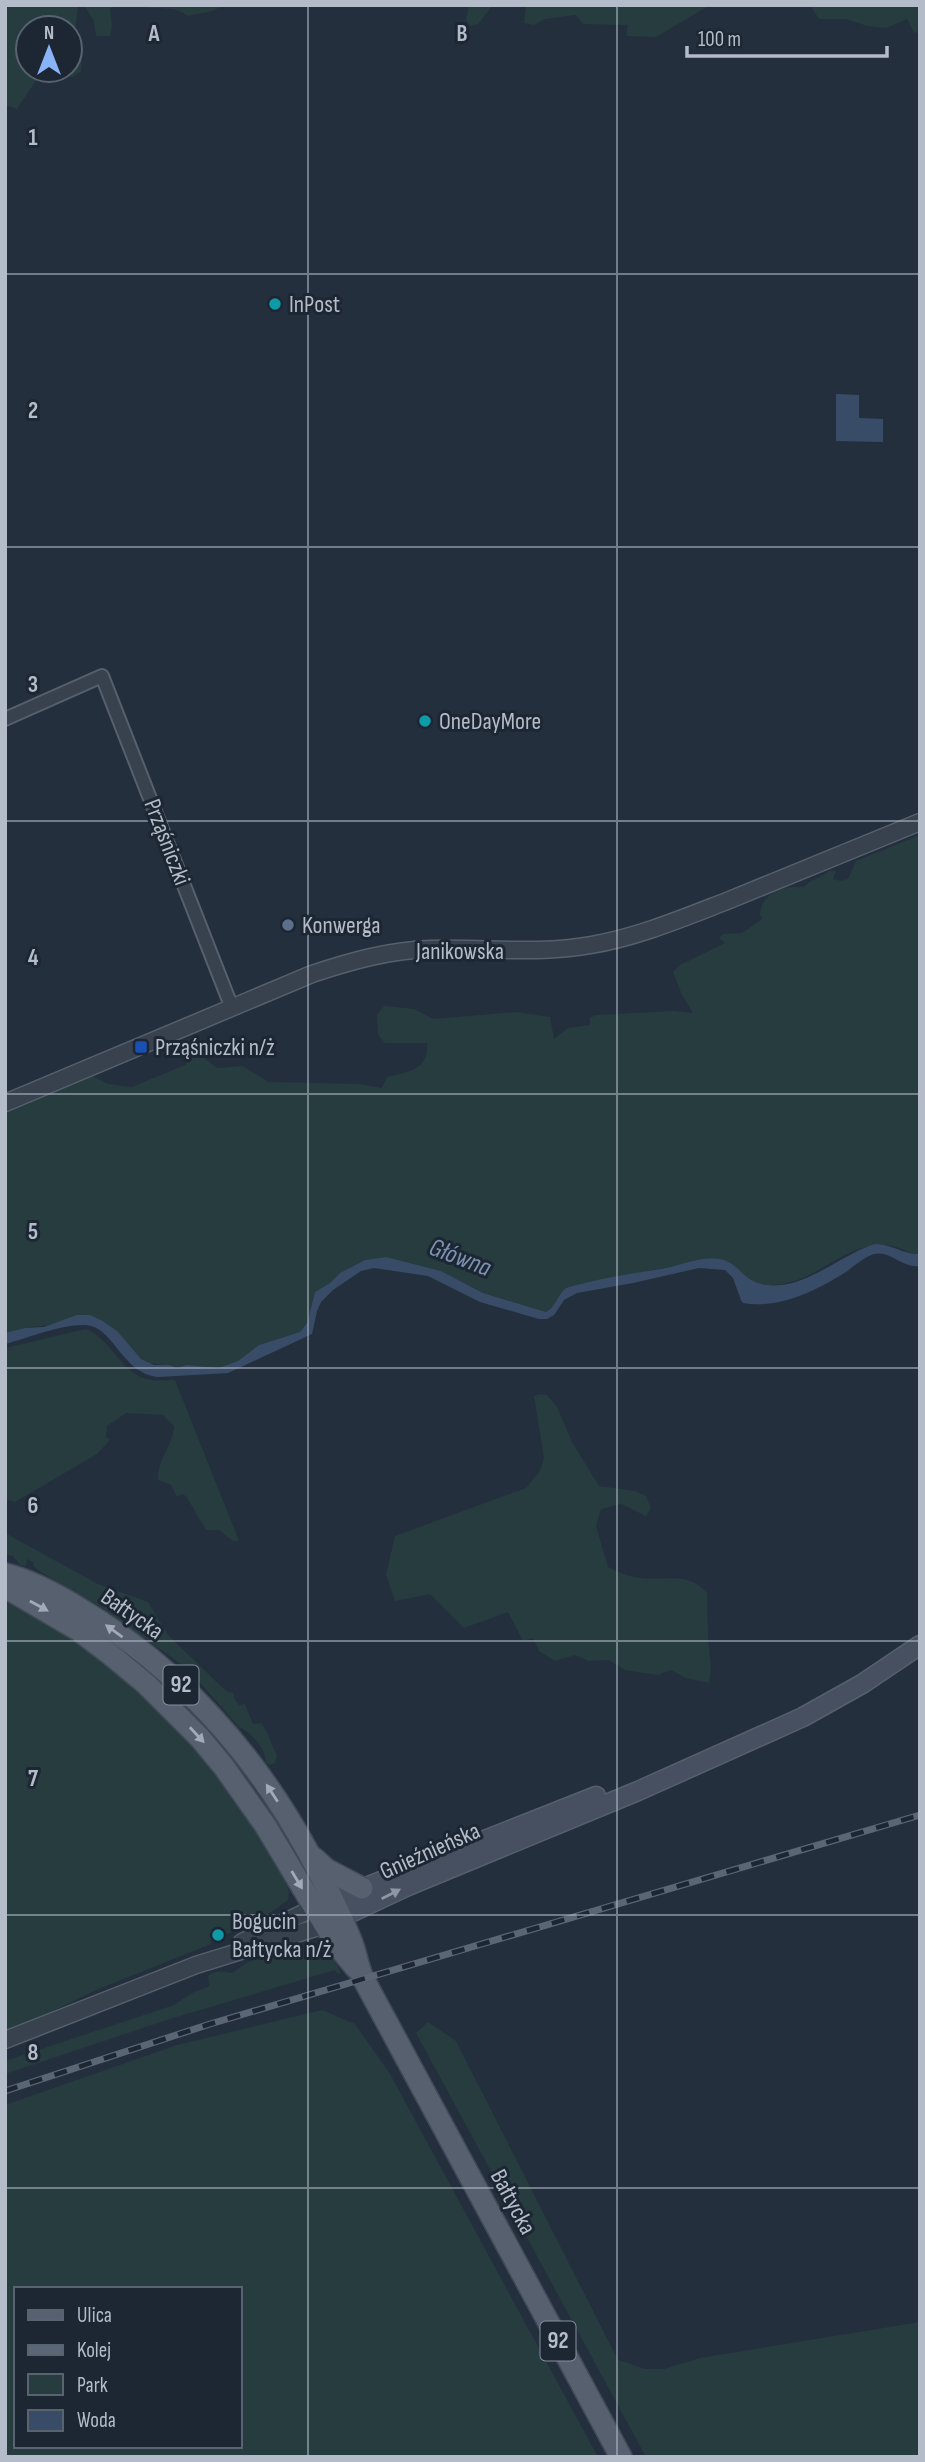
<svg xmlns="http://www.w3.org/2000/svg" width="925" height="2462" viewBox="0 0 925 2462" font-family="'Sofia Sans Condensed',sans-serif">
<style>
.green{fill:#263c3f;fill-rule:evenodd}
.water{fill:#394c67}
.lines{fill:none;stroke-linecap:round;stroke-linejoin:round}
.minor-casing{stroke:#565f6c;stroke-width:16}
.tertiary-casing{stroke:#565f6c;stroke-width:19}
.secondary-casing{stroke:#565f6c;stroke-width:21}
.primary-casing{stroke:#414a57;stroke-width:24}
.minor{stroke:#38414e;stroke-width:12}
.tertiary{stroke:#38414e;stroke-width:16}
.secondary{stroke:#465061;stroke-width:18}
.primary{stroke:#56606e;stroke-width:21}
.rail-casing{stroke:#5a6575;stroke-width:7}
.rail{stroke:#1d2633;stroke-width:4.5;stroke-dasharray:13;stroke-linecap:butt}
.oneway{fill:#a1aab7}
.oneway2{fill:#8e96a5}
.grid{fill:none;stroke:#b4bcc9;stroke-width:2;stroke-opacity:0.55}
.culture-dot{fill:#0f9aa8;stroke:#1d2633;stroke-width:2.5}
.service-dot{fill:#5c6f8a;stroke:#1d2633;stroke-width:2.5}
.transit-dot{fill:#1a4fb4;stroke:#1d2633;stroke-width:2.5}
.labels{text-anchor:middle;dominant-baseline:central;stroke-width:6;stroke-linejoin:round;paint-order:stroke}
.shield{fill:#1d2633;stroke:#878f9c;stroke-width:2}
.shield-label{font-size:23px;font-weight:bold;fill:#b4bcc9}
.poi-label{font-size:24px;fill:#b4bcc9;stroke:#1d2633;text-anchor:start}
.street-label{font-size:24px;fill:#b4bcc9;stroke:#1d2633}
.water-label{font-size:26px;font-style:italic;fill:#7c92b1;stroke:#1d2633}
.grid-label{font-size:23px;text-anchor:middle;font-weight:bold;fill:#b4bcc9;stroke:#1d2633;stroke-width:6;stroke-linejoin:round;paint-order:stroke}
</style>
<rect width="100%" height="100%" fill="#242f3e"/>
<!-- green -->
<g class="green">
<path d="M5 5H120L110 8 112 27 110 36H96L94 21 85 7H78L75 32 82 52 81 71 73 77 43 70 17 109 5 105ZM70 28V70H28V28Z"/>
<path d="M135 5H225L212 11 188 16C170 3 156 12 135 5Z"/>
<path d="M469 5H505L492 6 478 24 470 26 466 20Z"/>
<path d="M526 5H710L656 37 626 36 628 25 583 24 576 15 545 19 534 25 524 23Z"/>
<path d="M810 5H920V31L914 33 907 19 886 28 867 26 847 19H819Z"/>
<path d="M920 835V1254C911 1255 907 1251 899 1248 886 1243 875 1245 862 1248 829 1258 810 1284 771 1285 740 1286 739 1259 708 1259L566 1288C557 1295 556 1307 546 1312L483 1293 441 1271 386 1257 365 1260 340 1273 330 1283 315 1292 307 1323 300 1332 259 1345 238 1361 217 1368 186 1365 175 1368C166 1362 154 1367 143 1360 128 1351 119 1332 103 1321L30 1327 5 1333V1111L91 1075 108 1084 132 1087 185 1065 193 1057 202 1056 217 1068 242 1066 269 1082 360 1084 382 1088 387 1077C409 1072 429 1070 427 1043H385L378 1035 377 1015 384 1006 414 1009 433 1019 517 1012 550 1017 554 1039 568 1028 590 1025V1018L596 1015 674 1011 693 1013 682 995 673 972 680 965 725 943 719 938 723 934 742 933 761 920 762 917 760 915C760 893 786 885 804 887 810 879 821 878 829 871H836L833 879 841 881 848 879 856 861Z"/>
<path d="M86 1329C111 1339 120 1371 146 1379 154 1381 166 1380 175 1380L239 1541H233L219 1530H206L186 1496 182 1494 177 1497 171 1485 158 1480C157 1460 173 1446 174 1426L163 1415 126 1413 107 1426 106 1437 110 1440 97 1454 15 1502 5 1499V1348Z"/>
<path d="M540 1394 547 1395 557 1407 572 1442 599 1486 635 1491 646 1496 651 1508 646 1516 621 1504 601 1509 596 1526 608 1567C618 1572 629 1577 640 1578 666 1581 688 1571 707 1593L708 1638 711 1667 709 1683 686 1678 671 1670 658 1675 625 1670 609 1660 589 1661 575 1655 555 1661 539 1651 533 1638 523 1641 508 1612 464 1628 430 1594 395 1601 386 1574 395 1536 526 1488 540 1471 544 1458 534 1396Z"/>
<path d="M5 1533 98 1584 148 1602 168 1635 226 1691 234 1693V1698L239 1705 245 1704 253 1724 261 1723C268 1730 271 1746 277 1755L275 1763 270 1765 266 1763C266 1749 251 1732 239 1727L188 1669 98 1605 42 1573 34 1567 33 1562 27 1559 26 1566 20 1565 13 1556 5 1554Z"/>
<path d="M5 1597 56 1625 118 1671 214 1766 283 1871 289 1892 288 1900C265 1918 237 1931 210 1941L211 1944 96 1990 5 2034Z"/>
<path d="M298 1947 304 1951 333 1957 341 1973 337 1974 335 1970 170 2019 5 2074V2061L174 2005 192 1993 210 1986 208 1976C215 1970 223 1971 232 1973L248 1962Z"/>
<path d="M322 2010 355 2024 390 2074 598 2457H5V2105L177 2045ZM16 2289H240V2446H16Z"/>
<path d="M428 2022 456 2041 618 2360 645 2369H664L700 2358 920 2322V2457H646L416 2033Z"/>
</g>
<!-- water -->
<g class="water">
<path d="M836 394 859 395V418L883 419V442L836 441Z"/>
<path d="M875 1244C891 1244 905 1255 920 1254V1266C903 1269 891 1250 874 1254 864 1257 854 1266 846 1272 815 1291 781 1309 743 1303L741 1300 733 1278 725 1270 699 1268 633 1283 577 1293 564 1300 554 1315 547 1319H539L480 1302 428 1276 374 1268 361 1271 333 1290 321 1302 317 1311 312 1334 228 1373 158 1377C121 1373 114 1326 85 1325 61 1324 28 1338 5 1344V1333L25 1328 44 1327 77 1315H90L103 1321 118 1332 141 1359 154 1365H170L176 1368 187 1365 218 1368 238 1361 259 1345 300 1332 307 1323 315 1292 330 1283 340 1273 365 1260 386 1257 441 1271 483 1293 546 1312C556 1307 557 1295 566 1288 597 1279 629 1274 661 1269 680 1266 699 1256 719 1259 743 1262 741 1289 781 1285 815 1281 843 1254 875 1244Z"/>
</g>
<g class="lines">
<defs>
<path id="minor" d="M5 719 102 676 232 1008"/>
<g id="tertiary">
<path d="M5 1103 312 974C351 961 390 950 431 949 485 947 536 955 591 945 638 937 683 918 727 901 792 875 855 848 920 822"/>
<path d="M242 1942 314 1908"/>
<path d="M5 2040 196 1965 325 1925"/>
</g>
<g id="secondary">
<path d="M323 1904 596 1796"/>
<path d="M331 1922 408 1886 638 1791 803 1717 862 1684 920 1645"/>
</g>
<g id="primary">
<path d="M5 1574C33 1581 58 1595 82 1610 178 1668 255 1754 308 1852 323 1880 338 1908 350 1938 356 1951 357 1965 363 1978L621 2457"/>
<path d="M5 1587 78 1630 111 1655 146 1684 200 1738 224 1767 265 1825 337 1945 356 1968"/>
<path d="M314 1858 326 1869 362 1888"/>
</g>
</defs>
<!-- minor casing -->
<use href="#minor" class="minor-casing"/>
<!-- tertiary casing -->
<use href="#tertiary" class="tertiary-casing"/>
<!-- secondary casing -->
<use href="#secondary" class="secondary-casing"/>
<!-- primary casing -->
<use href="#primary" class="primary-casing"/>
<!-- minor -->
<use href="#minor" class="minor"/>
<!-- tertiary -->
<use href="#tertiary" class="tertiary"/>
<!-- secondary -->
<use href="#secondary" class="secondary"/>
<!-- primary -->
<use href="#primary" class="primary"/>
<defs>
<path id="rail" d="M5 2091 210 2024 920 1815"/>
</defs>
<!-- rail casing -->
<use href="#rail" class="rail-casing"/>
<!-- rail -->
<use href="#rail" class="rail"/>
</g>
<!-- one-way arrows -->
<defs><path id="oneway-solid" d="M-6-.8H1V-3.2L6.5 0L1 3.2V.8H-6Z" transform="scale(1.75)"/></defs>
<g class="oneway">
<use href="#oneway-solid" transform="translate(39 1606) rotate(29)"/>
<use href="#oneway-solid" transform="translate(114 1631) rotate(-144)"/>
<use href="#oneway-solid" transform="translate(197 1735) rotate(47)"/>
<use href="#oneway-solid" transform="translate(272 1793) rotate(-123)"/>
<use href="#oneway-solid" transform="translate(297 1880) rotate(59)"/>
</g>
<use class="oneway2" href="#oneway-solid" transform="translate(391 1894) rotate(-27)"/>
<!-- grid -->
<path class="grid" d="M308 5V2457M617 5V2457M5 274H920M5 547H920M5 821H920M5 1094H920M5 1368H920M5 1641H920M5 1915H920M5 2188H920"/>
<!-- markers -->
<g class="culture-dot">
<circle cx="275" cy="304" r="7"/>
<circle cx="425" cy="721" r="7"/>
<circle cx="218" cy="1935" r="7"/>
</g>
<circle class="service-dot" cx="288" cy="925" r="7"/>
<rect class="transit-dot" x="134" y="1040" width="14" height="14" rx="3.5"/>
<g class="labels">
<!-- shield labels -->
<g class="shield">
<rect x="163.5" y="1665.5" width="35" height="39" rx="5"/>
<rect x="540.5" y="2321.5" width="35" height="39" rx="5"/>
</g>
<g class="shield-label">
<text x="181" y="1685">92</text>
<text x="558" y="2341">92</text>
</g>
<!-- poi labels -->
<g class="poi-label">
<text x="289" y="304">InPost</text>
<text x="439" y="721">OneDayMore</text>
<text x="302" y="925">Konwerga</text>
<text x="155" y="1047">Prząśniczki n/ż</text>
<text x="232" y="1921">Bogucin<tspan x="232" dy="28">Bałtycka n/ż</tspan></text>
</g>
<!-- street labels -->
<g class="street-label">
<text transform="translate(167 842) rotate(69)">Prząśniczki</text>
<text x="460" y="951">Janikowska</text>
<text transform="translate(132 1614) rotate(35)">Bałtycka</text>
<text transform="translate(430 1851) rotate(-24)">Gnieźnieńska</text>
<text transform="translate(513 2202) rotate(62)">Bałtycka</text>
</g>
<!-- water labels -->
<g class="water-label">
<text transform="translate(460 1258) rotate(21)">Główna</text>
</g>
</g>
<g class="grid-label">
<text x="154" y="41">A</text>
<text x="462" y="41">B</text>
<text x="33" y="145">1</text>
<text x="33" y="418">2</text>
<text x="33" y="692">3</text>
<text x="33" y="965">4</text>
<text x="33" y="1239">5</text>
<text x="33" y="1513">6</text>
<text x="33" y="1786">7</text>
<text x="33" y="2060">8</text>
</g>
<!-- border -->
<rect width="925" height="2462" fill="none" stroke="#b4bcc9" stroke-width="14"/>
<!-- legend -->
<rect x="14" y="2287" width="228" height="161" fill="#1d2633" stroke="#59626f" stroke-width="2"/>
<rect x="28" y="2310" width="35" height="10" fill="#56606e" stroke="#59626f" stroke-width="2"/>
<text x="77" y="2322" font-size="21" fill="#b4bcc9">Ulica</text>
<rect x="28" y="2345" width="35" height="10" fill="#5a6575" stroke="#59626f" stroke-width="2"/>
<text x="77" y="2357" font-size="21" fill="#b4bcc9">Kolej</text>
<rect x="28" y="2374" width="35" height="21" fill="#263c3f" stroke="#59626f" stroke-width="2"/>
<text x="77" y="2392" font-size="21" fill="#b4bcc9">Park</text>
<rect x="28" y="2410" width="35" height="21" fill="#394c67" stroke="#59626f" stroke-width="2"/>
<text x="77" y="2427" font-size="21" fill="#b4bcc9">Woda</text>
<!-- north arrow -->
<g transform="translate(49 49)"><circle r="33" fill="#1d2633" stroke="#59626f" stroke-width="2"/>
<path d="M0-5L12 26L0 18L-12 26Z" fill="#8ab4f8"/>
<text y="-10" font-size="19" font-weight="bold" text-anchor="middle" fill="#b4bcc9">N</text>
</g>
<!-- scale -->
<path d="M687 46v10h200v-10" fill="none" stroke="#b4bcc9" stroke-width="3.5"/>
<text x="698" y="46" font-size="21" fill="#b4bcc9" stroke="#1d2633" stroke-width="5" paint-order="stroke">100 m</text>
</svg>
